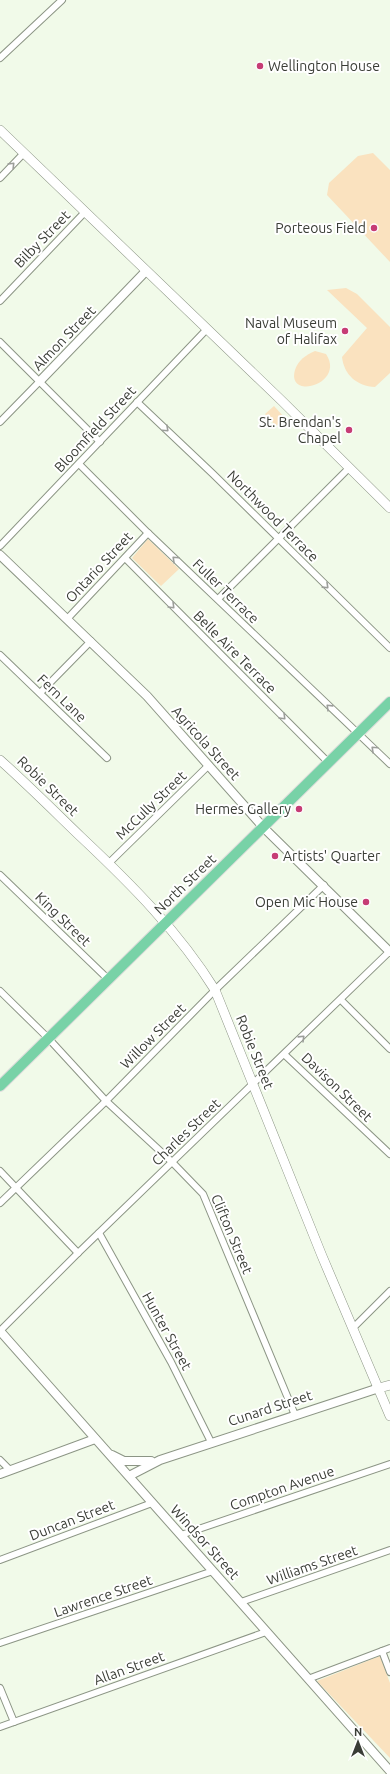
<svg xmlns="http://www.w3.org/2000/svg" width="390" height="1774" viewBox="0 0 390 1774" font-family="Ubuntu,sans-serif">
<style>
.green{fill:#fae2bf}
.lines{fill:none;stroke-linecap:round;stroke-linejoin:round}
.minor-casing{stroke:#8c9585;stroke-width:8}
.tertiary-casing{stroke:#8c9585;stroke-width:10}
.secondary-casing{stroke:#8c9585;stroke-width:10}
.primary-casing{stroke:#dcdcdb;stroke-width:12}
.minor{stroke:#fff;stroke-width:6}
.tertiary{stroke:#fff;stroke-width:8}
.secondary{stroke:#fff;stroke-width:9}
.primary{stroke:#78d2a7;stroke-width:10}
.oneway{stroke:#9c9e9a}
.poi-dot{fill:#c63c75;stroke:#fff;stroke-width:1.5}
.labels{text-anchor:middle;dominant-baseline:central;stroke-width:4;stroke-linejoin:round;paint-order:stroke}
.poi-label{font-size:14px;fill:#3a3d36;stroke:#fff;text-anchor:end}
.street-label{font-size:14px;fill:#3a3d36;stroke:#fff}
</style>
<rect width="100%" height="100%" fill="#f1fae9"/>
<!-- green -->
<g class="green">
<path d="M373 153 390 170V262L327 195 329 183 358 156Z"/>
<path d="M346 288 357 294 390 327V373L375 387C357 386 344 375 342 357L367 328 327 290Z"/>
<path d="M315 351 326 354C346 384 286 401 295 370 298 360 306 355 315 351Z"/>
<path d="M274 406 285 418 276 426 265 414Z"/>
<path d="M148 539 179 569 161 586 132 558Z"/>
<path d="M380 1656 390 1683V1758L317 1681Z"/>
</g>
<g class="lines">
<defs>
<g id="minor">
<path d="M0 58 62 0"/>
<path d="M0 178 24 153"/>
<path d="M0 301 85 212"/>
<path d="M0 342 100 442"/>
<path d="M137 402 213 474 390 648"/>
<path d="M0 422 40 381"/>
<path d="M79 464 148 533 390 764"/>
<path d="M0 546 207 329"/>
<path d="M125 558 329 763"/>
<path d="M218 599 349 468"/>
<path d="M68 618 148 533"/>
<path d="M0 655 107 758"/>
<path d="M40 693 91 641"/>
<path d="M109 863 209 765"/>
<path d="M0 875 109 980"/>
<path d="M0 991 49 1039 106 1101 172 1162 203 1194 295 1415"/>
<path d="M341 1000 390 1049"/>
<path d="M285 1055 390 1154"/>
<path d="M0 1171 78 1253"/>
<path d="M0 1203 106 1101 215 990 324 885"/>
<path d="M99 1233 171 1362 211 1442"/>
<path d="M353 1328 390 1291"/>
<path d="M0 1331 78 1253 390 951"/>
<path d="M0 1460 10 1470"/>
<path d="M181 1535 390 1464"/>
<path d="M0 1560 152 1503"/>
<path d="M241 1602 390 1550"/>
<path d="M0 1643 213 1571"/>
<path d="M382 1651 390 1672"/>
<path d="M308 1679 390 1648"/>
<path d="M0 1688 14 1722"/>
<path d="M0 1727 266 1632"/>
</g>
<g id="tertiary">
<path d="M40 381 146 271"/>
<path d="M0 555 147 696 264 828 390 952"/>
<path d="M0 1331 390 1771"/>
<path d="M112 1455 124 1461H151"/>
<path d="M0 1474 95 1439"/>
<path d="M129 1476 160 1460 379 1388"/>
</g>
<g id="secondary">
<path d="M0 130 282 401 390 508"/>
<path d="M0 760C28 785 54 811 81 837 131 884 179 932 215 990L322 1256 390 1416"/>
<path d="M379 1388 390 1385"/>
</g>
<path id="primary" d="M0 1086 390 702"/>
</defs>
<!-- minor casing -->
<use href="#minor" class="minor-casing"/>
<!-- tertiary casing -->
<use href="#tertiary" class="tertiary-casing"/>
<!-- secondary casing -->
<use href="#secondary" class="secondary-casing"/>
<!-- primary casing -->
<use href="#primary" class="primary-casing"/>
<!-- minor -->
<use href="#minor" class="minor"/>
<!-- tertiary -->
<use href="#tertiary" class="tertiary"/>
<!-- secondary -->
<use href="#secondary" class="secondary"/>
<!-- primary -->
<use href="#primary" class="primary"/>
</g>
<!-- one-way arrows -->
<defs><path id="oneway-chevron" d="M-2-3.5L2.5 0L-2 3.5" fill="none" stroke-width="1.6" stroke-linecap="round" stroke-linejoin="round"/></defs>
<g class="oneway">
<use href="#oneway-chevron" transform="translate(12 165) rotate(-46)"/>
<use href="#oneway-chevron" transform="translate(166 429) rotate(43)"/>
<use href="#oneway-chevron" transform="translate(175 559) rotate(-137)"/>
<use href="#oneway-chevron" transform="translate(326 586) rotate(44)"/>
<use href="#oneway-chevron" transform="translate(172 606) rotate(45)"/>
<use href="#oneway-chevron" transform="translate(329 707) rotate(-136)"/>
<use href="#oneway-chevron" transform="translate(283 717) rotate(45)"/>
<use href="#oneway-chevron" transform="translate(374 749) rotate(-137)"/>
<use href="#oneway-chevron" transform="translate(302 1038) rotate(-44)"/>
</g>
<!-- markers -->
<g class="poi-dot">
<circle cx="260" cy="66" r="4"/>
<circle cx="374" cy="228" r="4"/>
<circle cx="345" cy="331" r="4"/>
<circle cx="349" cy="430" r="4"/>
<circle cx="299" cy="809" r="4"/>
<circle cx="275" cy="856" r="4"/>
<circle cx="366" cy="902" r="4"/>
</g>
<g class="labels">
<!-- poi labels -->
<g class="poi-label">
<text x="268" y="66" text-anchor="start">Wellington House</text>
<text x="366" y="228">Porteous Field</text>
<text x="337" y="323">Naval Museum<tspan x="337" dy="16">of Halifax</tspan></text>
<text x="341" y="422">St. Brendan's<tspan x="341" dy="16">Chapel</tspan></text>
<text x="291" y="809">Hermes Gallery</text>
<text x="283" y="856" text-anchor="start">Artists' Quarter</text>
<text x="358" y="902">Open Mic House</text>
</g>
<!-- street labels -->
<g class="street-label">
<text transform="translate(42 239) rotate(-46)">Bilby Street</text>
<text transform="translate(64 338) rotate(-46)">Almon Street</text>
<text transform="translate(95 429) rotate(-47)">Bloomfield Street</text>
<text transform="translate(273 516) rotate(45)">Northwood Terrace</text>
<text transform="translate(99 567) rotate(-47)">Ontario Street</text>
<text transform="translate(226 591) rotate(44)">Fuller Terrace</text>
<text transform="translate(235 652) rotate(45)">Belle Aire Terrace</text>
<text transform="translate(62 698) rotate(44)">Fern Lane</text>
<text transform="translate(206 743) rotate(48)">Agricola Street</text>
<text transform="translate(48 786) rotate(44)">Robie Street</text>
<text transform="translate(151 805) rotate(-44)">McCully Street</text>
<text transform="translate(185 884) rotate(-44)">North Street</text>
<text transform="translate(63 919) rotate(44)">King Street</text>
<text transform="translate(153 1036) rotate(-45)">Willow Street</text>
<text transform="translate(255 1052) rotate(68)">Robie Street</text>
<text transform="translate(337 1087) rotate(44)">Davison Street</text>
<text transform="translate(186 1132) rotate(-44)">Charles Street</text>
<text transform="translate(232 1234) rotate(67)">Clifton Street</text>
<text transform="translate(167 1331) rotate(61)">Hunter Street</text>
<text transform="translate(270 1408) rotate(-18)">Cunard Street</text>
<text transform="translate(282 1488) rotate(-19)">Compton Avenue</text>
<text transform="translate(72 1520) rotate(-21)">Duncan Street</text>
<text transform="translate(205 1542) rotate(48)">Windsor Street</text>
<text transform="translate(312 1565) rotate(-19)">Williams Street</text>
<text transform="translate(103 1596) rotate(-19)">Lawrence Street</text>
<text transform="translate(129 1668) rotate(-20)">Allan Street</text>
</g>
</g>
<!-- north arrow -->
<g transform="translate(358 1742)" stroke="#ffffff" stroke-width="3" paint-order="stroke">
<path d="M0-3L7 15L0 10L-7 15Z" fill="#3a3d36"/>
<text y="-6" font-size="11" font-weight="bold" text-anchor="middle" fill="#3a3d36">N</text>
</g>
</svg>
